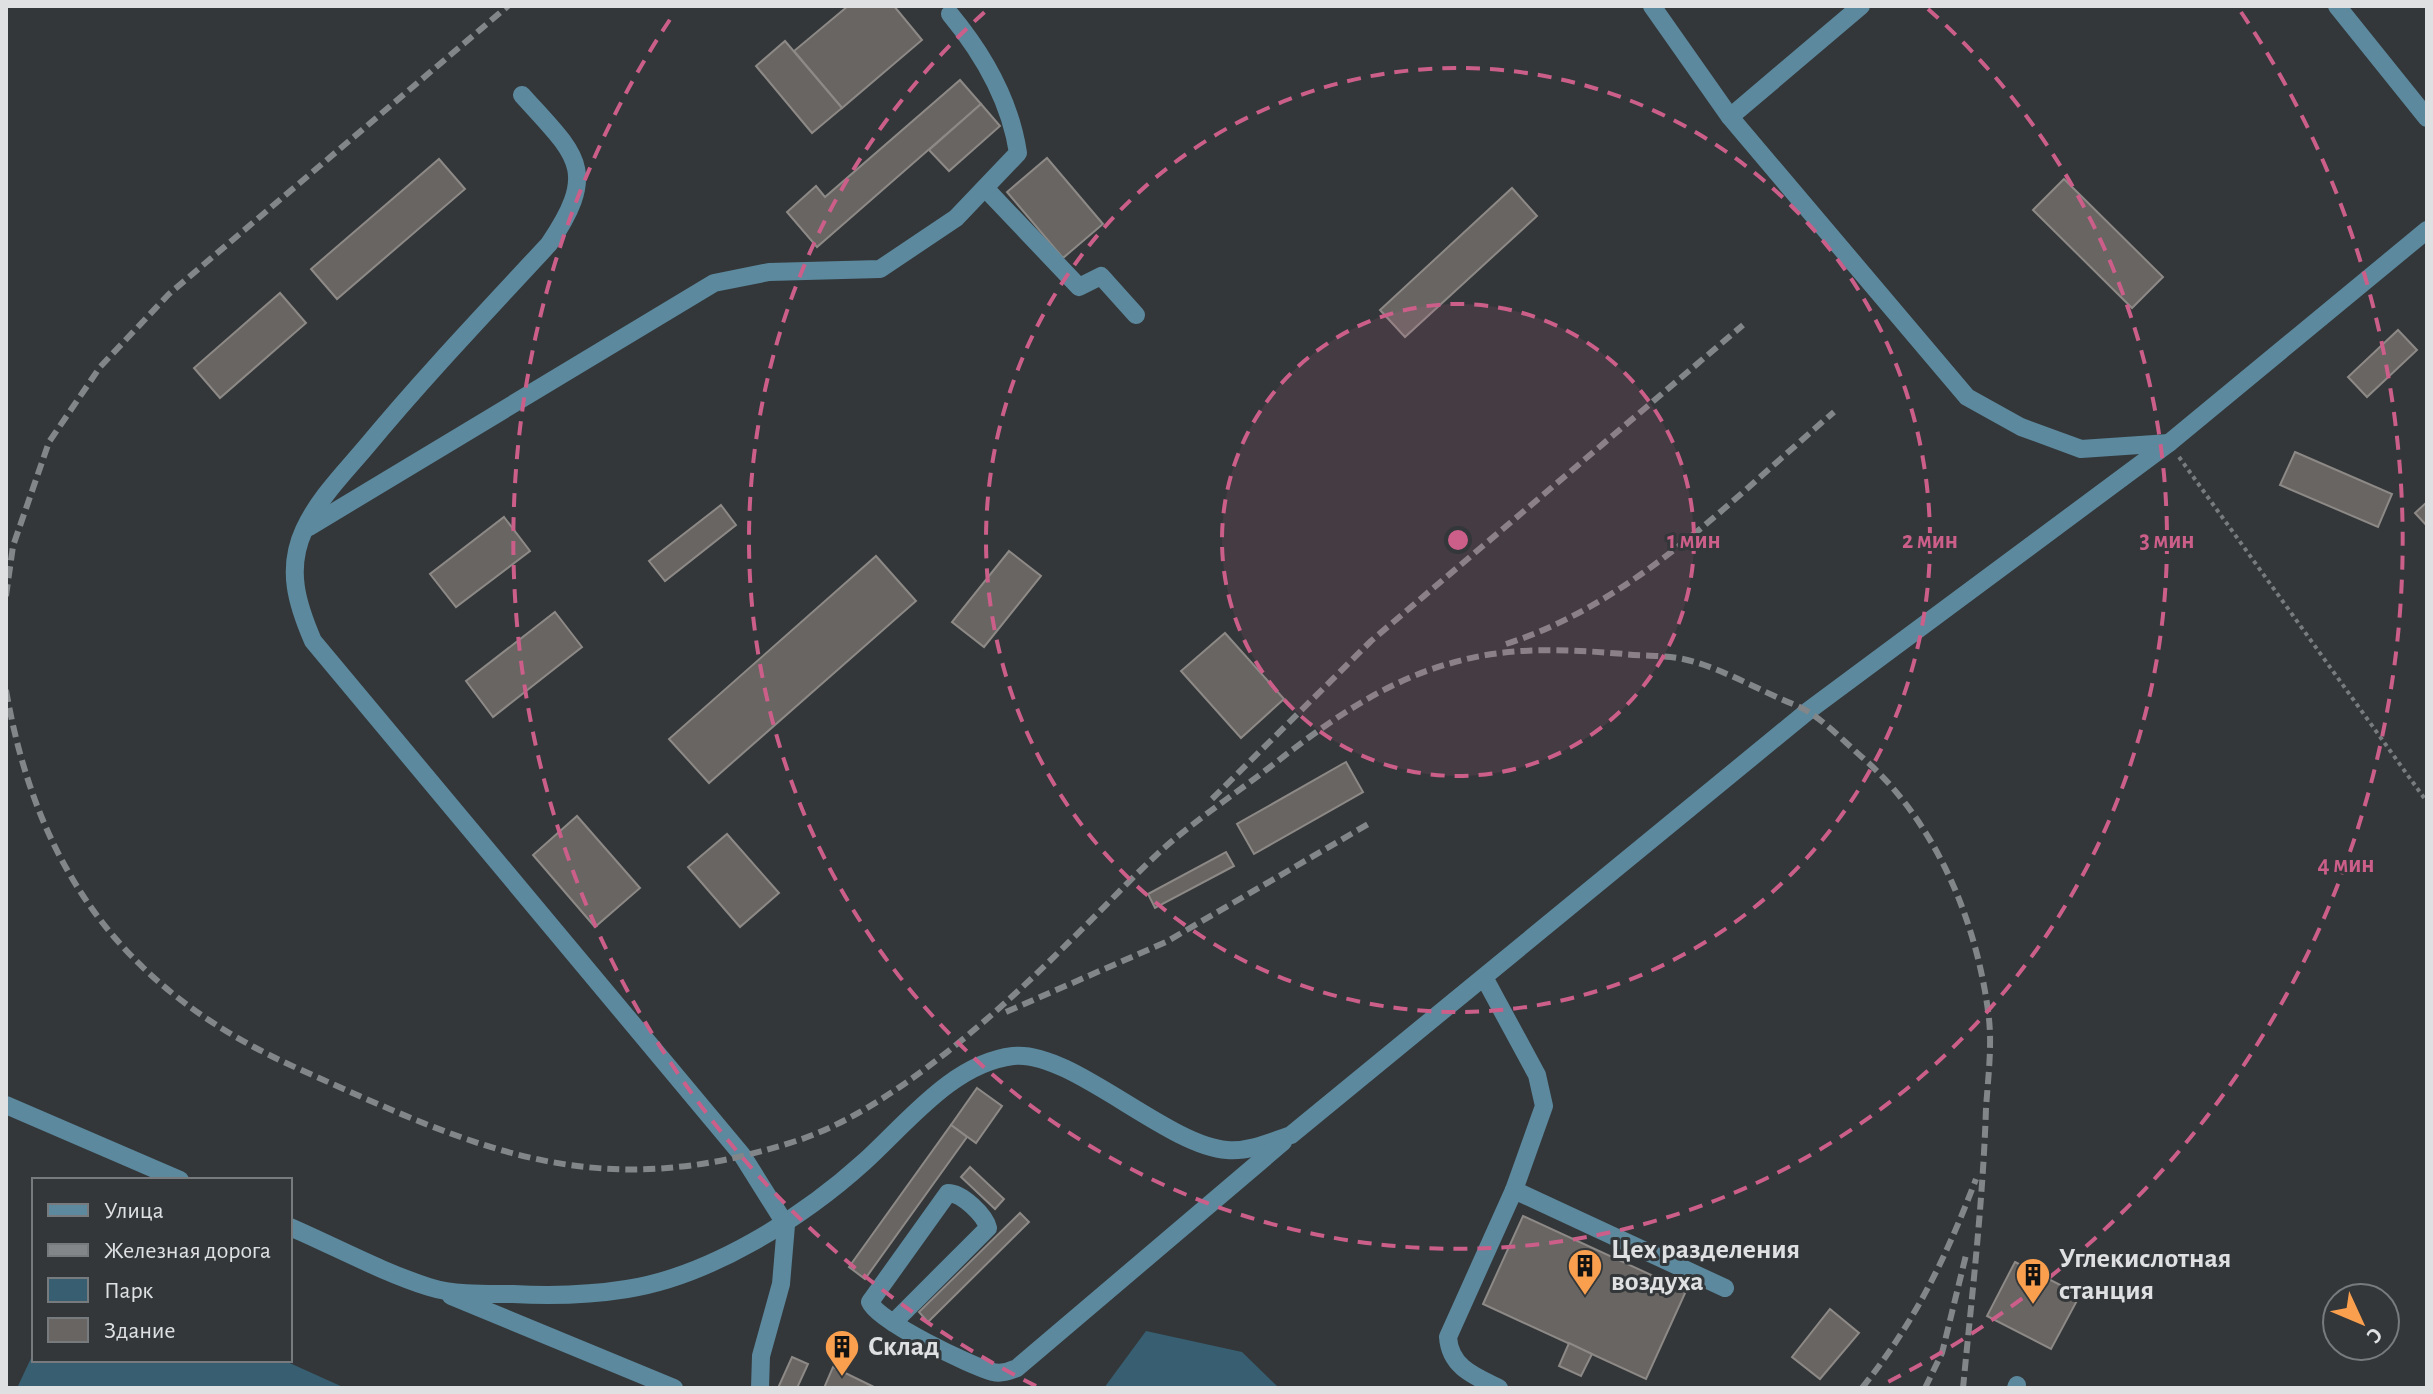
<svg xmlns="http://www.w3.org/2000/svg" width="2433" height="1394" viewBox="0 0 2433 1394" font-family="'Alegreya Sans',sans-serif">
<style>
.green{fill:#375f71}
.building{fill:#686562;stroke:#8d8986;stroke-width:2}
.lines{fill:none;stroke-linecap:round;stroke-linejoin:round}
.path{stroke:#797c7e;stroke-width:4;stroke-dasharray:4 4;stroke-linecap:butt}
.minor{stroke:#5c899e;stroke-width:18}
.rail{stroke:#838688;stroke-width:6;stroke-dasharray:12 6;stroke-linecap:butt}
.ring{fill:none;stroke:#cc5e8a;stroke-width:4;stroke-dasharray:14 10}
.labels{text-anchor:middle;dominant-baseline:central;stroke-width:6;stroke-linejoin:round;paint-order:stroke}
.poi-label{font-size:28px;font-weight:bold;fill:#dee0e2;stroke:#333739;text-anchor:start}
.centre{fill:#cc5e8a;stroke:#333739;stroke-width:4}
.ring-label{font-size:24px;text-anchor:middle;font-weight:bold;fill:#cc5e8a;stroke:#333739;stroke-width:6;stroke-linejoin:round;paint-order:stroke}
</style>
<rect width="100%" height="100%" fill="#333739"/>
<!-- green -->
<g class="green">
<path d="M1146 1331 1242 1352 1279 1388H1104Z"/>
<path d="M34 1352V1360H283L345 1388H17Z"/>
</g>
<!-- building -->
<g class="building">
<path d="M848 6H894L922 40 842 108 794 51Z"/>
<path d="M785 41 842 108 812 133 756 66Z"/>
<path d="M960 80 981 104 817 247 787 212 816 186 825 197Z"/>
<path d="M981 104 1000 126 949 171 929 150Z"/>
<path d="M1047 158 1103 224 1063 258 1007 192Z"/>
<path d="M439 159 465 189 337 299 311 269Z"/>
<path d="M2064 179 2163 277 2132 308 2033 210Z"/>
<path d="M1512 188 1537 216 1405 337 1380 310Z"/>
<path d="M280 293 306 323 220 398 194 368Z"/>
<path d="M2398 330 2417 350 2367 397 2348 377Z"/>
<path d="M2295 452 2392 494 2378 527 2280 485Z"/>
<path d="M2427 502V526L2415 513Z"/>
<path d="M721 505 736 525 665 581 649 561Z"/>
<path d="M504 517 530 551 456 607 430 574Z"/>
<path d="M1009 551 1041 576 984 647 952 622Z"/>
<path d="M876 556 916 601 709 783 669 739Z"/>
<path d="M555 612 582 647 493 717 466 681Z"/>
<path d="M1225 633 1284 699 1241 738 1181 671Z"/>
<path d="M1346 762 1363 792 1254 854 1237 824Z"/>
<path d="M577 816 640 888 595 927 533 855Z"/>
<path d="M727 834 779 893 740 927 688 867Z"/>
<path d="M1226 852 1234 866 1155 908 1148 894Z"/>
<path d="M977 1088 1002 1106 976 1143 951 1125Z"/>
<path d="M951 1125 967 1137 865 1279 849 1267Z"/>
<path d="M970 1167 1004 1199 995 1209 961 1177Z"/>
<path d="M1020 1213 1029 1222 928 1322 919 1312Z"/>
<path d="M1523 1216 1686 1291 1646 1379 1483 1304Z"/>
<path d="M2015 1262 2080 1295 2051 1349 1987 1316Z"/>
<path d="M1830 1309 1859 1333 1820 1379 1792 1357Z"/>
<path d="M1569 1343 1592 1354 1581 1376 1559 1366Z"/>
<path d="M792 1357 808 1364 797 1388H778Z"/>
<path d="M833 1367 876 1388H824Z"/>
</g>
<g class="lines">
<!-- path -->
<path class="path" d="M2179 457 2427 802"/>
<!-- minor -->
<g class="minor">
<path d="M1652 6 1730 117 1967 397 2021 427 2081 449 2169 443"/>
<path d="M2337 6 2427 118"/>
<path d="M522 95C576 155 600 169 549 244 487 311 424 377 366 447 344 473 318 499 304 530 286 569 297 604 313 641L742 1155 786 1225 781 1284 761 1356 760 1388"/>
<path d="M1730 117 1861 6"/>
<path d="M985 188 1079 287 1101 276 1136 315"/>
<path d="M309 527 714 283 769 272 880 269 956 218 1018 153C1010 100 984 55 950 14"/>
<path d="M1485 979 1537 1075 1544 1106 1514 1190"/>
<path d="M6 1105 180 1180"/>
<path d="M290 1227C336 1247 382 1272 429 1287 454 1295 486 1294 513 1294 551 1296 590 1295 627 1289 710 1276 802 1218 864 1162 907 1123 953 1063 1013 1056 1070 1049 1167 1146 1227 1150 1249 1152 1271 1142 1291 1135L1808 711 2169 443 2427 230"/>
<path d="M451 1296 674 1388"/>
<path d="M893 1323 988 1228C985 1215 962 1193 948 1193L870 1302C877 1321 971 1366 993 1372 1002 1374 1009 1371 1017 1368L1283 1142"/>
<path d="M1499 1388C1474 1376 1450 1367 1448 1337L1514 1190 1725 1288"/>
<path d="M2016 1388 2017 1385"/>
</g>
<!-- rail -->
<g class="rail">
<path d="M6 596 13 546 49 442 100 367 169 294 508 6"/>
<path d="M1506 644C1636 602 1733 498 1834 412"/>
<path d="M6 690C38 874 128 993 299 1069 480 1150 595 1206 796 1141 890 1111 1000 1011 1069 942 1101 911 1131 878 1164 848 1197 819 1235 794 1270 767 1324 725 1381 683 1448 664 1507 646 1564 649 1624 654 1643 656 1664 655 1683 659 1720 667 1758 690 1793 704 1820 715 1841 739 1863 758 1936 822 1978 923 1989 1019 1992 1047 1988 1079 1986 1108 1983 1201 1972 1295 1963 1388"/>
<path d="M1212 799 1371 641 1743 325"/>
<path d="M1006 1012 1166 942 1370 823"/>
<path d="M1862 1388C1915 1322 1946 1258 1976 1179"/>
<path d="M1925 1388 1942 1353 1966 1255"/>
</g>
</g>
<!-- distance rings -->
<circle cx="1458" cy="540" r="236" fill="#cc5e8a" fill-opacity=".12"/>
<g class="ring">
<circle cx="1458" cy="540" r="236"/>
<circle cx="1458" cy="540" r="472"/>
<path d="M1928 9A709 709 0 1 1 988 9"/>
<path d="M1036 1386A945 945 0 0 1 675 12M2241 12A945 945 0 0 1 1880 1386"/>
</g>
<!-- icons -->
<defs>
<symbol id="building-pin" viewBox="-11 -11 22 30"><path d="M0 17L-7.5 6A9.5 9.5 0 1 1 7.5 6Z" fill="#fa9f4e" stroke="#333739"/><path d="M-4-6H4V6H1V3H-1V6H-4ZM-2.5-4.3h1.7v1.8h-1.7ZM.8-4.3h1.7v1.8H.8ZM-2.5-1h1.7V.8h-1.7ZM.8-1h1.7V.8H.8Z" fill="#111"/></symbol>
</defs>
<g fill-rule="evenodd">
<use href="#building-pin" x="1565" y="1246" width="40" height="54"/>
<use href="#building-pin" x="2013" y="1255" width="40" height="54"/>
<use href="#building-pin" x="822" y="1327" width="40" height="54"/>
</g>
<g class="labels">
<!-- poi labels -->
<g class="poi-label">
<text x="1611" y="1250">Цех разделения<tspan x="1611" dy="32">воздуха</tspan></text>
<text x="2059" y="1259">Углекислотная<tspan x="2059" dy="32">станция</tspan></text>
<text x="868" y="1347">Склад</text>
</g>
</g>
<circle cx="1458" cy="540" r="12" class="centre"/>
<g class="ring-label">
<text x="1694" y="548">1 мин</text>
<text x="1930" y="548">2 мин</text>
<text x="2167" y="548">3 мин</text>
<text x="2346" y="872">4 мин</text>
</g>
<!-- border -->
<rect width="2433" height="1394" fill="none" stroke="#dee0e2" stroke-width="16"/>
<!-- legend -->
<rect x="32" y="1178" width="260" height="184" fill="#333739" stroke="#777b7d" stroke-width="2"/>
<rect x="48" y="1204" width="40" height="12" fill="#5c899e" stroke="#777b7d" stroke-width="2"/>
<text x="104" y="1218" font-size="24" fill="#dee0e2">Улица</text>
<rect x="48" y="1244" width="40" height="12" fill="#838688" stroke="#777b7d" stroke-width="2"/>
<text x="104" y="1258" font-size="24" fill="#dee0e2">Железная дорога</text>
<rect x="48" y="1278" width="40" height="24" fill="#375f71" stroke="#777b7d" stroke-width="2"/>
<text x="104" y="1298" font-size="24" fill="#dee0e2">Парк</text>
<rect x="48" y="1318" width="40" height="24" fill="#686562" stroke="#777b7d" stroke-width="2"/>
<text x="104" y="1338" font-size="24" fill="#dee0e2">Здание</text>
<!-- north arrow -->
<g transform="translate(2361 1322) rotate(134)"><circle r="38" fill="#333739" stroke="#777b7d" stroke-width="2"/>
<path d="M0-6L14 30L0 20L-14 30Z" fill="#fa9f4e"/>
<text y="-12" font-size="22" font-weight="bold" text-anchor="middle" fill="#dee0e2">С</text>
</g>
</svg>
